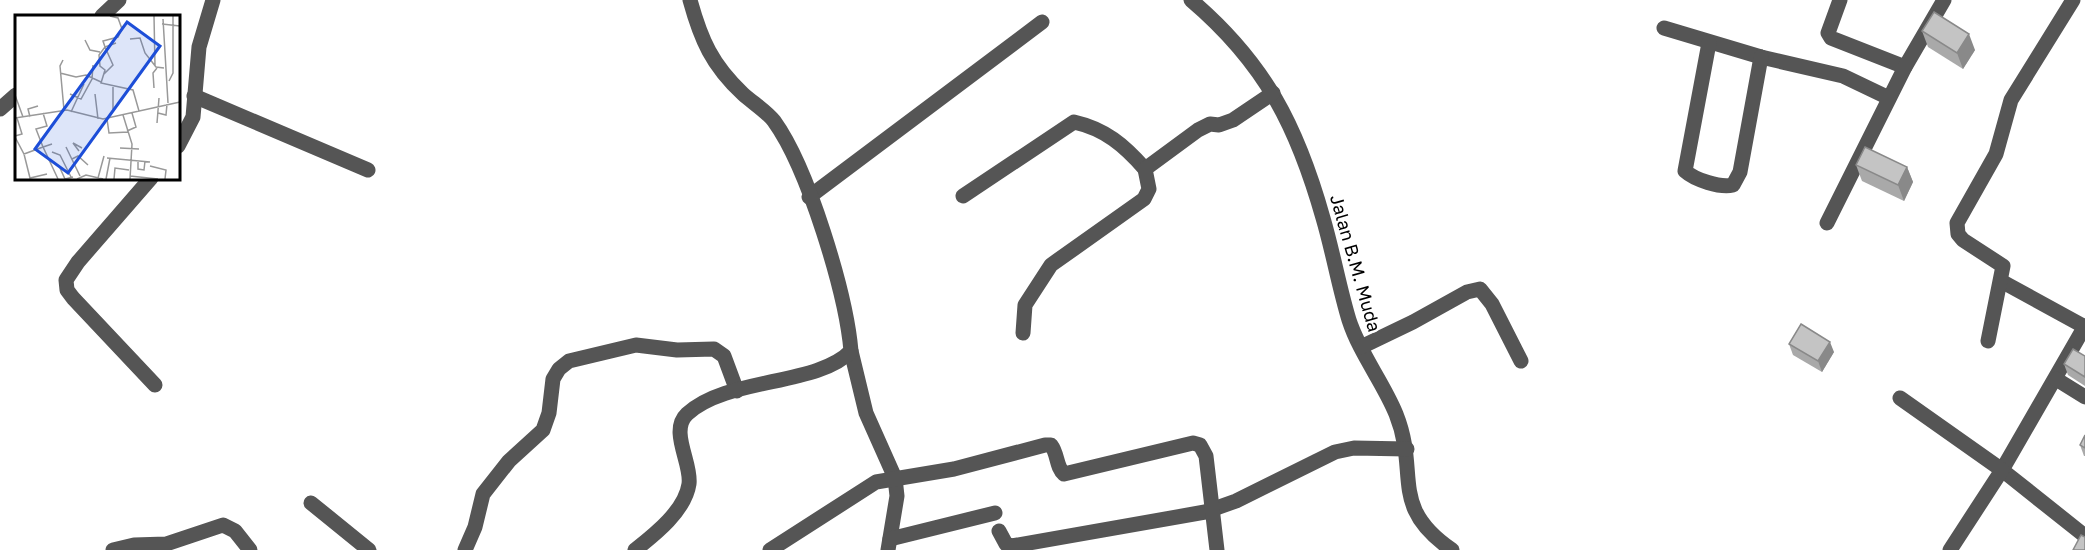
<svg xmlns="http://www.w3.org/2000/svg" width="2085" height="550" viewBox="0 0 2085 550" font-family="'Golos Text',sans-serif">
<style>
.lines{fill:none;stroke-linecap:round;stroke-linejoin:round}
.minor{stroke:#555;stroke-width:15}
.wall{fill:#a9a9a9}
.shaded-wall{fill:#898989}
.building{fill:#c4c4c4;stroke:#898989;stroke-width:1.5}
.labels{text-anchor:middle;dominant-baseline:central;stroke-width:4.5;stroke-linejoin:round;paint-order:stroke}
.street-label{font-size:18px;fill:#000;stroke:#fff}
.inset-road{fill:none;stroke:#999;stroke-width:1.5}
.view{fill:#1d4ed8;fill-opacity:0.15;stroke:#1d4ed8;stroke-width:3}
.inset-edge{fill:none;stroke:#000;stroke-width:3}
</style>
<rect width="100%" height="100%" fill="#fff"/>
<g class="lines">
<!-- minor -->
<g class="minor">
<path d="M1191 0C1265 63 1297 126 1323 218 1333 252 1339 287 1349 320 1360 354 1383 382 1396 414 1420 474 1388 506 1452 550"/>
<path d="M1840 0 1828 33 1831 38 1905 67"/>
<path d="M102 16 119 0"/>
<path d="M1664 28 1761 57 1843 76 1889 98"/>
<path d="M1709 43 1685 171C1695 180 1720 188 1733 185L1740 172 1761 57"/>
<path d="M194 96 368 170"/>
<path d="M0 109 16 95"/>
<path d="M178 146 193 117 199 47 213 0"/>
<path d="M151 178 78 262 66 280 67 290 73 298 155 385"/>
<path d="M963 196 1074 122C1105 129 1124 145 1145 169"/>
<path d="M809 197 1042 22"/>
<path d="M1827 223 1905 67 1944 0"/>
<path d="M2001 281 2085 327"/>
<path d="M2085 326 2002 470 2085 536"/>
<path d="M1023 333 1025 305 1051 265 1144 199 1149 189 1145 169 1198 130 1210 124 1219 125 1233 120 1273 93"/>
<path d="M1988 341 2003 266 1963 240 1958 234 1957 223 1996 154 2011 100 2073 0"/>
<path d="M1361 347 1413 322 1467 292 1480 289 1492 304 1521 361"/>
<path d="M851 351 866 413 895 478 897 496 888 550"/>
<path d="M2056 379 2085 397"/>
<path d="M1900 398 2002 470 1950 550"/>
<path d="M311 503 369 550"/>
<path d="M999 531 1006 544 1012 546 1205 512 1236 501 1335 452 1354 448 1407 449"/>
<path d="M890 539 995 513"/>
<path d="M113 550 134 545 166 544 223 525 235 531 250 550"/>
<path d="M465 550 475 527 483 494 509 461 543 430 549 413 553 379 559 369 569 361 636 345 677 350 714 349 724 356 737 391"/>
<path d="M635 550C654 535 685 511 689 484 692 463 669 431 687 414 727 377 818 386 851 351 846 293 808 168 774 121 766 111 753 103 743 94 712 65 701 40 690 0"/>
<path d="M770 550 876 482 954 469 1045 445H1051C1058 454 1056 467 1064 474L1193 443 1200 445 1206 456 1217 550"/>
</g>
</g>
<!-- wall -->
<g class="wall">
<path d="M1922 31 1975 50 1963 69 1928 47Z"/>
<path d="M1856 165 1907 167 1913 182 1904 201 1862 181Z"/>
<path d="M1789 344 1834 352 1822 372 1793 355Z"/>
<path d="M2085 356V386L2068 375 2064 364Z"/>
<path d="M2085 435V456H2084L2080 445Z"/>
</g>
<!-- shaded-wall -->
<g class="shaded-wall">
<path d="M1969 34 1975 50 1963 69 1957 53Z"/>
<path d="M1907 167 1913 182 1904 201 1898 185Z"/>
<path d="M1830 342 1834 352 1822 372 1818 361Z"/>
</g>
<!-- building -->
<g class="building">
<path d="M1934 12 1969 34 1957 53 1922 31Z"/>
<path d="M1865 147 1907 167 1898 185 1856 165Z"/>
<path d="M1801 324 1830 342 1818 361 1789 344Z"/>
<path d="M2073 349 2085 356V377L2064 364Z"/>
<path d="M2085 435V448L2080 445Z"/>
<path d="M2081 535 2085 537V550H2073Z"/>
</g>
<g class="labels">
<!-- street labels -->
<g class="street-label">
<text transform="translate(1356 263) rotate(74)">Jalan B.M. Muda</text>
</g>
</g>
<!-- overview -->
<g transform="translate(15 15)">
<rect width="165" height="165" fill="#fff"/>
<path class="inset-road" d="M95 1 103 3 107 14 103 22 88 26 90 32 101 28M139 1 140 51M148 4 153 88M147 9 165 11M165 11V33M115 24 125 23 130 38 141 52 149 53M70 25 75 35 85 37M48 45 45 51 49 95M45 58 61 62 71 60 86 67M89 59 98 50 90 32 84 40 85 51 90 55 86 68 118 75 124 96M154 66 158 58V1M98 72V94M139 73 138 58 142 53M55 79 66 84 77 64 78 50M80 79 83 104M0 80 8 102M56 97 69 69M28 98 32 111 21 114 28 132 37 129M143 98 151 100 152 89M108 100 117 129 115 164M15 102 13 94 23 91M0 103 52 95 88 104 165 87M92 104 94 118 113 117M142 108 144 83M112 116 121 112 117 98M0 121 7 119 2 103M0 122 9 139 28 132 43 164M51 132 65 161M105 133 124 134M64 136 58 128 67 133M37 137 45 140 56 162M9 139 15 163 32 159M92 143 135 147M57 144 63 141 73 150M123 147V154L129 155 130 146M135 151 151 155 150 164M45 153 50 164 58 162M115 161 143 164M83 163 89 141M62 164 71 160 88 164M91 164 95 143M99 164 100 153 114 155"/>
<path class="view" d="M112 7 145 31 53 158 20 134Z"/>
<rect width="165" height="165" class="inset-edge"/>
</g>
</svg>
